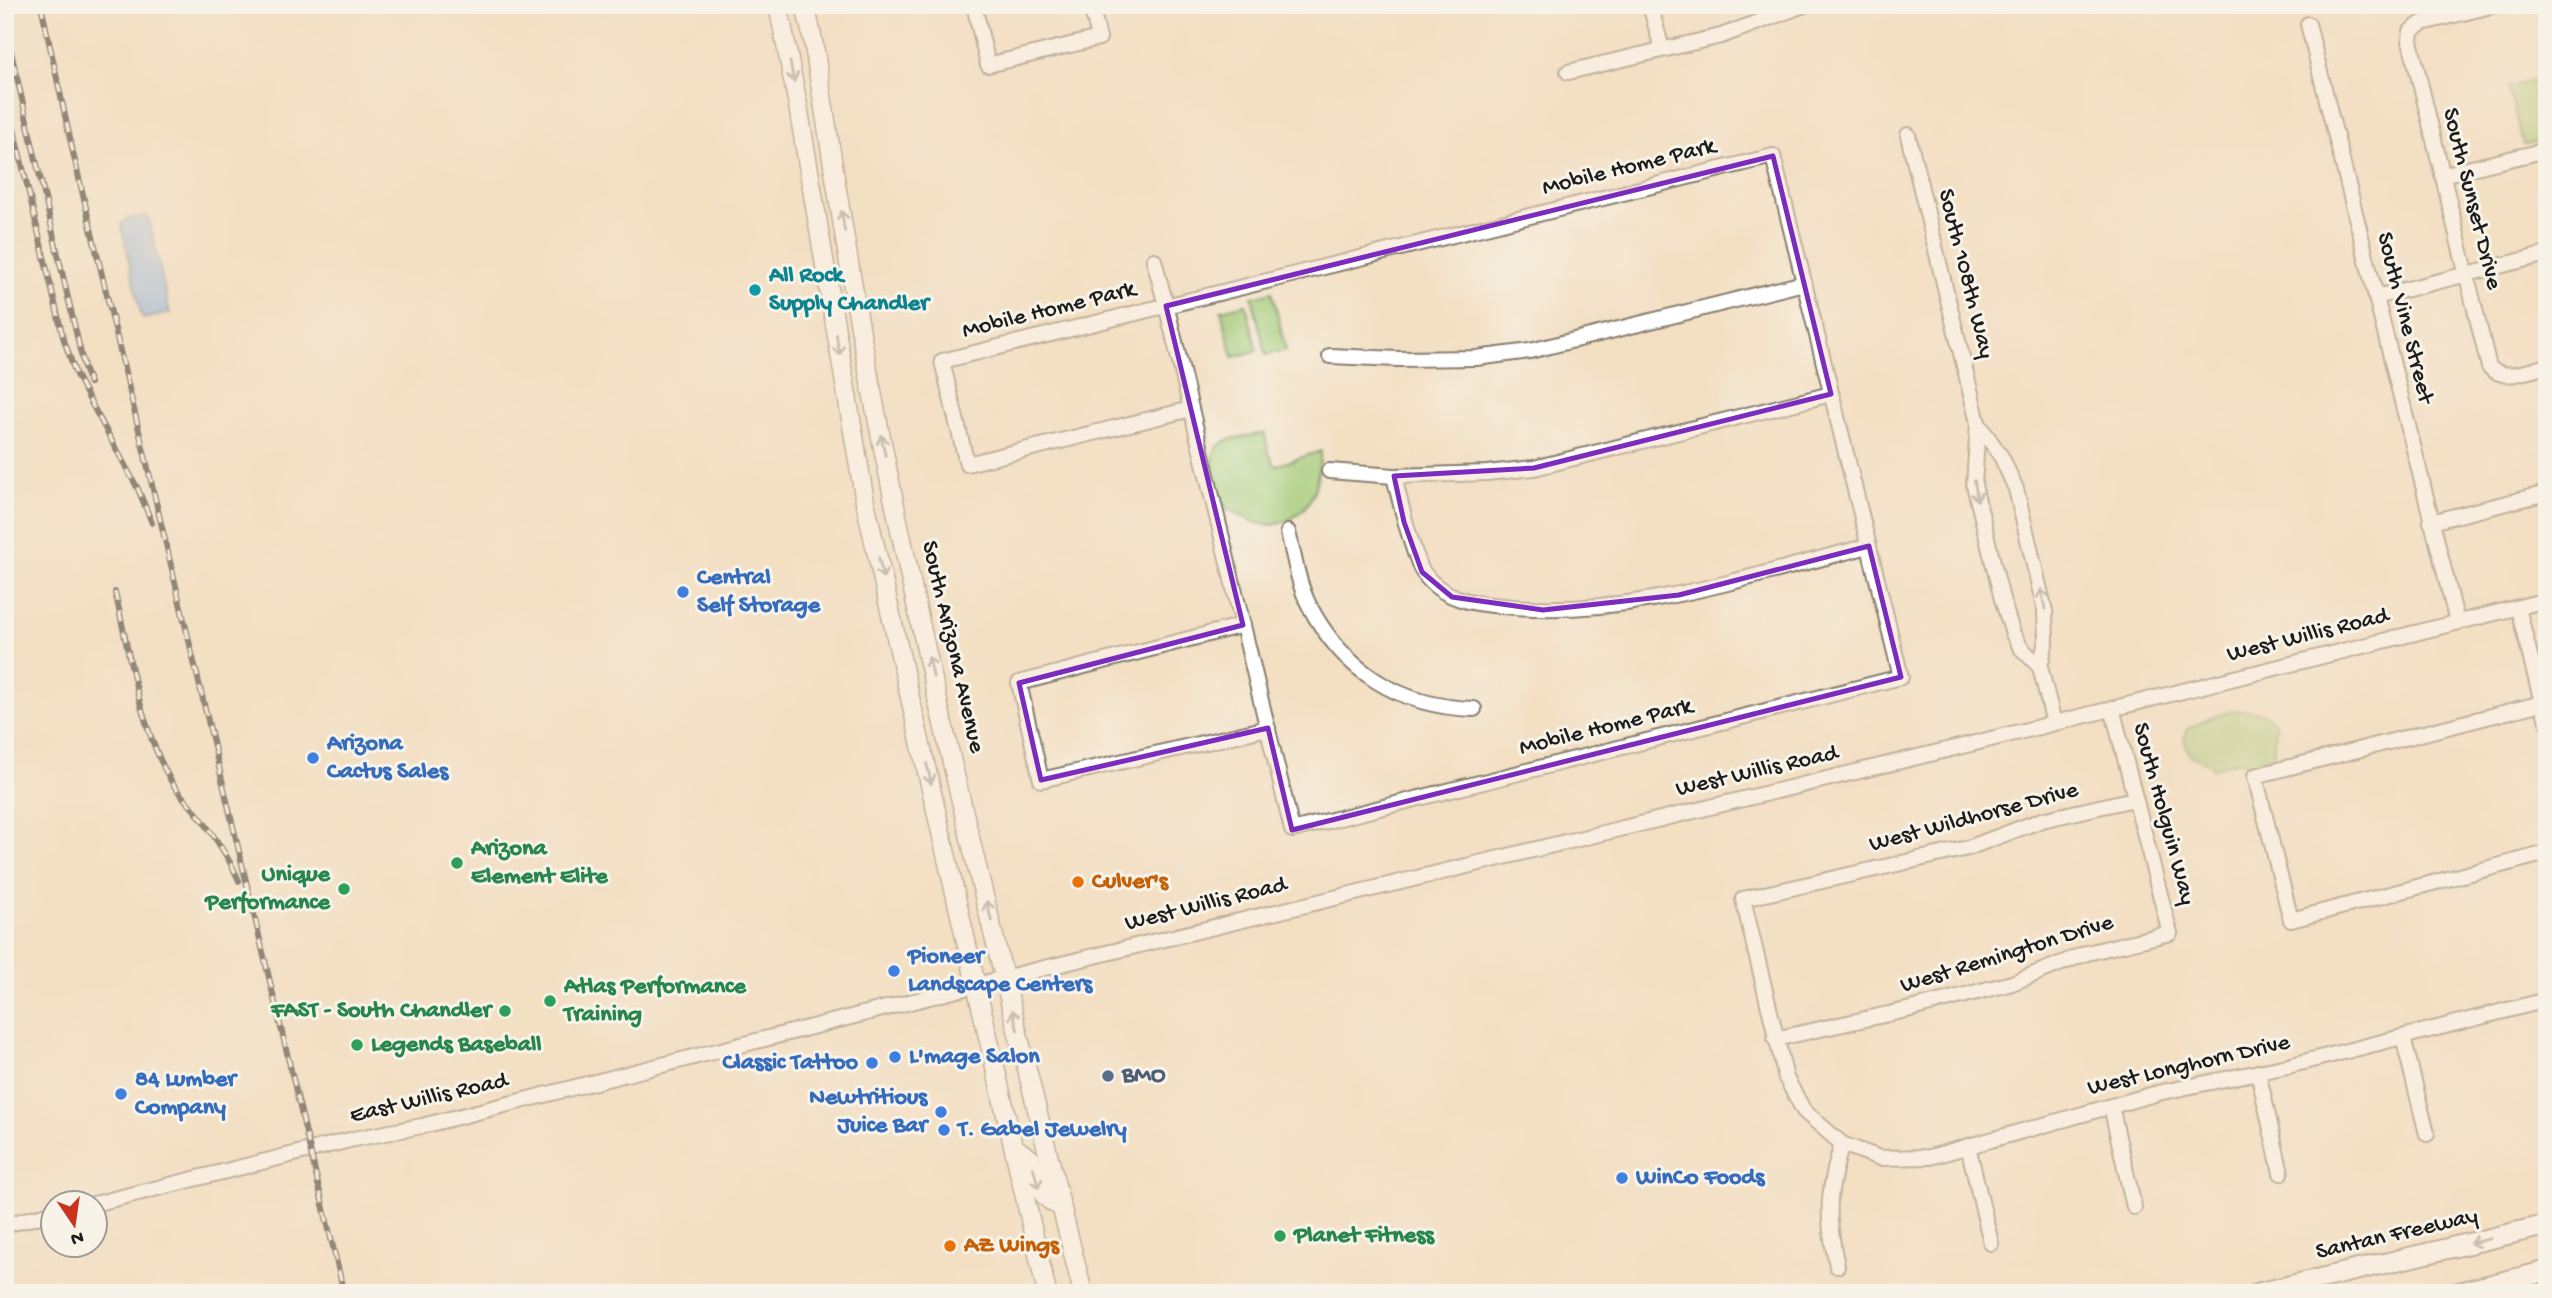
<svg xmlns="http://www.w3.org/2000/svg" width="2552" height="1298" viewBox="0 0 2552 1298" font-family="'Gochi Hand',sans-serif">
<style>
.park{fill:#a1c975;stroke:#5e7248;stroke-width:2}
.water{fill:#7cabe6;stroke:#4c6481;stroke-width:2}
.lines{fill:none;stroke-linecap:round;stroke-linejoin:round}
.minor-casing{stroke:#887e6f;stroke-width:18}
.major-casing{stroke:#887e6f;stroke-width:21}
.highway-casing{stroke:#887e6f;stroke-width:23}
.minor{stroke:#fff;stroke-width:14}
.major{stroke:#fff;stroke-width:18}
.highway{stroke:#fff;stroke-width:19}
.rail-casing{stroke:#1c1c1c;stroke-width:6}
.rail{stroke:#f7f3e8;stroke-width:3.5;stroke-dasharray:10;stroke-linecap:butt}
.oneway{stroke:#999}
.marked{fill:none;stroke:#7b2cbf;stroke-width:5;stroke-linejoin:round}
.culture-dot{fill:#0f9aa8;stroke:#f7f3e8;stroke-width:2.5}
.shop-dot{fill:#3f7fe0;stroke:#f7f3e8;stroke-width:2.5}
.leisure-dot{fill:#2e9e5b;stroke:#f7f3e8;stroke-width:2.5}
.food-dot{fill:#e8710a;stroke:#f7f3e8;stroke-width:2.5}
.service-dot{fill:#5c6f8a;stroke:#f7f3e8;stroke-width:2.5}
.labels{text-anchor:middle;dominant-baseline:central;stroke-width:6;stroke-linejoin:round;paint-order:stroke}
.street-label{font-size:24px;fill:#1c1c1c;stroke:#f7f3e8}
.culture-label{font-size:24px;font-weight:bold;fill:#0d838f;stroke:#f7f3e8;text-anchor:start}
.shop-label{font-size:24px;font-weight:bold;fill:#366cbe;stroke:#f7f3e8;text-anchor:start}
.leisure-label{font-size:24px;font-weight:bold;fill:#27864d;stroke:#f7f3e8;text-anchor:start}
.food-label{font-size:24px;font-weight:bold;fill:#c56008;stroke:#f7f3e8;text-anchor:start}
.service-label{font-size:24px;font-weight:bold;fill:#4e5e75;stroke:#f7f3e8;text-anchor:start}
</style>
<rect width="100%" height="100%" fill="#f7f3e8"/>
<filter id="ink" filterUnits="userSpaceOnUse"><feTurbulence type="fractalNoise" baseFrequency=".0143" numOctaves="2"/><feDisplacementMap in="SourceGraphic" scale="14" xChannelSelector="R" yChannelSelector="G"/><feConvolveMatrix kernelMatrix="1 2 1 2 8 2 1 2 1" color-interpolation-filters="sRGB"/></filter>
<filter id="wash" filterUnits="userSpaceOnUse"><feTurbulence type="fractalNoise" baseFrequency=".00686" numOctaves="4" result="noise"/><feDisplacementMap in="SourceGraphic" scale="28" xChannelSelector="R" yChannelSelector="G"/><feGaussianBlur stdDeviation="1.57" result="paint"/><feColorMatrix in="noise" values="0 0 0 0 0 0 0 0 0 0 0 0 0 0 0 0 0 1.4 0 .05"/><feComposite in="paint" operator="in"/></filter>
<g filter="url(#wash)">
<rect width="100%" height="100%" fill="#f3dfc2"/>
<!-- park -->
<g class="park">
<path d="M2547 77V139L2523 145 2508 87Z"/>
<path d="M1272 292 1286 350 1266 355 1252 297Z"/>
<path d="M1246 304 1257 351 1233 357 1221 310Z"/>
<path d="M1265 433 1268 451 1275 466 1321 451C1319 465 1318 481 1313 494 1303 517 1278 531 1254 522 1244 518 1234 511 1224 507 1219 499 1218 489 1215 480 1205 436 1230 440 1265 433Z"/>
<path d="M2235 710C2253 710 2267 710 2277 727L2274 741V758H2267L2253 764C2241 757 2225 765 2213 769L2211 764 2190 756 2184 739 2187 729 2212 717Z"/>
</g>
<!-- water -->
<path class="water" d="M148 216 170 313 144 319 141 315 121 224 127 219Z"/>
</g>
<g filter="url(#ink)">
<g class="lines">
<defs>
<g id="minor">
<path d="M974 5 988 65 1099 38 1091 5"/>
<path d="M1650 5 1662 49"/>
<path d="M2495 5 2422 23 2411 31 2410 41 2489 367C2505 382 2527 371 2547 366"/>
<path d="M2308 24 2457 622"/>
<path d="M1568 72 1721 36 1804 5"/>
<path d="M1908 135 1978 423 1974 485 2002 599 2013 634 2021 648 2040 667"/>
<path d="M2442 175 2547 150"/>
<path d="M1154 260C1159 279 1164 298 1169 317L1292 830 1901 677 1773 156 1166 306 1152 309 942 361 967 464 1191 409"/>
<path d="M2376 297 2547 254"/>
<path d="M1330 356 1398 359 1476 358 1530 351 1804 283"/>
<path d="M1978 423 2002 458 2016 489 2045 611 2046 641 2040 667 2054 723"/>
<path d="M1329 471 1394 476 1487 473 1534 468 1831 394"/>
<path d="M1394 476C1400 502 1406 527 1415 553 1418 559 1419 567 1423 572 1441 599 1474 604 1503 606 1629 619 1748 576 1869 546"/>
<path d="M2431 522 2547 493"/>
<path d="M1288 532C1294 555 1298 584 1309 605 1343 671 1400 707 1474 709"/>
<path d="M2518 608 2547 722"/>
<path d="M1243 625 1019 683 1041 780 1268 728"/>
<path d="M2542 703 2255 776 2291 920 2547 853"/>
<path d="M2134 799 2042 820 1968 848 1743 899 1786 1078 1804 1111 1842 1144 1880 1158 1930 1157 2158 1093 2288 1066 2547 1000"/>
<path d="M2403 1037 2427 1134"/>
<path d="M1775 1039 1911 1009 2012 983 2087 953 2170 933 2112 708"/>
<path d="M2258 1072 2281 1173"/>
<path d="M2111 1106 2134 1207"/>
<path d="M1968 1146 1991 1243"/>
<path d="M94 1204 354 1139 422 1126 1024 973 1963 746 2547 600"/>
<path d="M5 1225 52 1213"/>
<path d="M1837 1266C1826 1215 1827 1193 1842 1144"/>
</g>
<g id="major">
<path d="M778 5 797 100 865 502 1047 1293"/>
<path d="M805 5 813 40C833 161 850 282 874 402 932 701 1009 997 1083 1293"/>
<path d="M1014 1147 1031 1159C1037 1180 1038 1199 1061 1206"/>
</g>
<g id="highway">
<path d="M2259 1293 2547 1225"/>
<path d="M2457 1293 2547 1271"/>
</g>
</defs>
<!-- minor casing -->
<use href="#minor" class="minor-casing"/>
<!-- major casing -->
<use href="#major" class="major-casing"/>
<!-- highway casing -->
<use href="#highway" class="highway-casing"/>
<!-- minor -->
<use href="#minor" class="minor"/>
<!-- major -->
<use href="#major" class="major"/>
<!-- highway -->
<use href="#highway" class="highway"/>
<defs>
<g id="rail">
<path d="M41 5 74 157 344 1293"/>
<path d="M5 26 85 371 90 383"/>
<path d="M5 92 63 337 76 375 138 489 152 523"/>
<path d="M115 592C130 655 139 726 172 783 182 798 196 810 206 825 218 842 231 861 239 881"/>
</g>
</defs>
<!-- rail casing -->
<use href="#rail" class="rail-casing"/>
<!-- rail -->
<use href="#rail" class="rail"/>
</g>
<!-- one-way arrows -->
<defs><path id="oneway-shaft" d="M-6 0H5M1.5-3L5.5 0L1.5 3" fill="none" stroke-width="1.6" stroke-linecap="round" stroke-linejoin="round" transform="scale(1.75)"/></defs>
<g class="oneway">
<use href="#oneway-shaft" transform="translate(792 72) rotate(79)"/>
<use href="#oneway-shaft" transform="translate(843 221) rotate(-99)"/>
<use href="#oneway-shaft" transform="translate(838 345) rotate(80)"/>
<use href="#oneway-shaft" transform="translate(883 445) rotate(-102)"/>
<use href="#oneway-shaft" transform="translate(1976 491) rotate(81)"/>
<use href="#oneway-shaft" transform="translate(881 568) rotate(77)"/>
<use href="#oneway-shaft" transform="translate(2043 599) rotate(-102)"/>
<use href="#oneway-shaft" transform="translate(931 667) rotate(-103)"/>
<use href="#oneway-shaft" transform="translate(929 774) rotate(77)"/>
<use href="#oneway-shaft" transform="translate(989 911) rotate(-104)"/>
<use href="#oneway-shaft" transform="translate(1015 1020) rotate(-104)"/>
<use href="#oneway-shaft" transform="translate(1036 1178) rotate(76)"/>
<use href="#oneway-shaft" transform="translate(2480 1241) rotate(167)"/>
</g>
</g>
<!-- marked area -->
<path d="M0 0H2552V1298H0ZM1773 156 1831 394 1534 468 1394 476 1404 522 1422 572 1452 597 1543 610 1679 595 1869 546 1901 677 1292 830 1268 728 1041 780 1019 683 1243 625 1166 306Z" fill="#f3dfc2" fill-opacity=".55" fill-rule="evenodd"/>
<path class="marked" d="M1773 156 1831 394 1534 468 1394 476 1404 522 1422 572 1452 597 1543 610 1679 595 1869 546 1901 677 1292 830 1268 728 1041 780 1019 683 1243 625 1166 306Z"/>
<!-- markers -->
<circle class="culture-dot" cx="755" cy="290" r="7"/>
<g class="shop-dot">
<circle cx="683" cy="592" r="7"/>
<circle cx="313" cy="758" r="7"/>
<circle cx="894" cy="971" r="7"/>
<circle cx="895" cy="1057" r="7"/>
<circle cx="872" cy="1063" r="7"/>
<circle cx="121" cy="1094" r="7"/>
<circle cx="941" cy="1112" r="7"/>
<circle cx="944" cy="1130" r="7"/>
<circle cx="1622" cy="1178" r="7"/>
</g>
<g class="leisure-dot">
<circle cx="457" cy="863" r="7"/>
<circle cx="344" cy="889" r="7"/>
<circle cx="550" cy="1001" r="7"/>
<circle cx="505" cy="1011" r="7"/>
<circle cx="357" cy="1045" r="7"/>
<circle cx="1280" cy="1236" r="7"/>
</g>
<g class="food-dot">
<circle cx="1078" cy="882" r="7"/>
<circle cx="950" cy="1246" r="7"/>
</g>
<circle class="service-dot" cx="1108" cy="1076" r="7"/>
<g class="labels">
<!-- street labels -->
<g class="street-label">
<text transform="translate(1629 168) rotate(-14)">Mobile Home Park</text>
<text transform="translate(2471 199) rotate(76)">South Sunset Drive</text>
<text transform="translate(1965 274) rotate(76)">South 108th Way</text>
<text transform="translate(1049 311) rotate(-14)">Mobile Home Park</text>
<text transform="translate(2404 318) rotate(76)">South Vine Street</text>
<text transform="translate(2308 636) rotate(-14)">West Willis Road</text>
<text transform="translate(952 647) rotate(77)">South Arizona Avenue</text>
<text transform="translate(1606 728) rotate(-14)">Mobile Home Park</text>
<text transform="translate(1757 772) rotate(-13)">West Willis Road</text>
<text transform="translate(2163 814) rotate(75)">South Holguin Way</text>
<text transform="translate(1974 818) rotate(-15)">West Wildhorse Drive</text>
<text transform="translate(1206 905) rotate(-14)">West Willis Road</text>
<text transform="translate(2007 955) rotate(-17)">West Remington Drive</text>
<text transform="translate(2189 1066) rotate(-13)">West Longhorn Drive</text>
<text transform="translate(429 1099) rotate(-13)">East Willis Road</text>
<text transform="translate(2397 1235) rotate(-13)">Santan Freeway</text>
</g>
<!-- culture labels -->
<g class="culture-label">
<text x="769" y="276">All Rock<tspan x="769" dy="28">Supply Chandler</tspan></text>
</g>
<!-- shop labels -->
<g class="shop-label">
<text x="697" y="578">Central<tspan x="697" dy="28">Self Storage</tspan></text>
<text x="327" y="744">Arizona<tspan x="327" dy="28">Cactus Sales</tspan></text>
<text x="908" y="957">Pioneer<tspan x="908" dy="28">Landscape Centers</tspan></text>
<text x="909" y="1057">L'mage Salon</text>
<text x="858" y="1063" text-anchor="end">Classic Tattoo</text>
<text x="135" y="1080">84 Lumber<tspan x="135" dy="28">Company</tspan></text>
<text x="927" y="1098" text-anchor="end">Newtritious<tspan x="927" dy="28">Juice Bar</tspan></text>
<text x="958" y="1130">T. Gabel Jewelry</text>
<text x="1636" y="1178">WinCo Foods</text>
</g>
<!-- leisure labels -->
<g class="leisure-label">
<text x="471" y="849">Arizona<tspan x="471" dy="28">Element Elite</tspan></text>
<text x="330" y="875" text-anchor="end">Unique<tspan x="330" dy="28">Performance</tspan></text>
<text x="564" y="987">Atlas Performance<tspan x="564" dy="28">Training</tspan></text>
<text x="491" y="1011" text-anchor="end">FAST - South Chandler</text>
<text x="371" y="1045">Legends Baseball</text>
<text x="1294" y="1236">Planet Fitness</text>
</g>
<!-- food labels -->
<g class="food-label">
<text x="1092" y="882">Culver's</text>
<text x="964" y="1246">AZ Wings</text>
</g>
<!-- service labels -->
<g class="service-label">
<text x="1122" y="1076">BMO</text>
</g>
</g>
<!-- margin -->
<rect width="2552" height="1298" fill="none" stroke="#f7f3e8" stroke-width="28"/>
<!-- north arrow -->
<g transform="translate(74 1224) rotate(167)"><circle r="33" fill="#f7f3e8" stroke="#9f9d96" stroke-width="2"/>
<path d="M0-5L12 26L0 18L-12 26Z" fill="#c8321e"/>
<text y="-10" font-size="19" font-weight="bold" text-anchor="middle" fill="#1c1c1c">N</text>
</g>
</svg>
